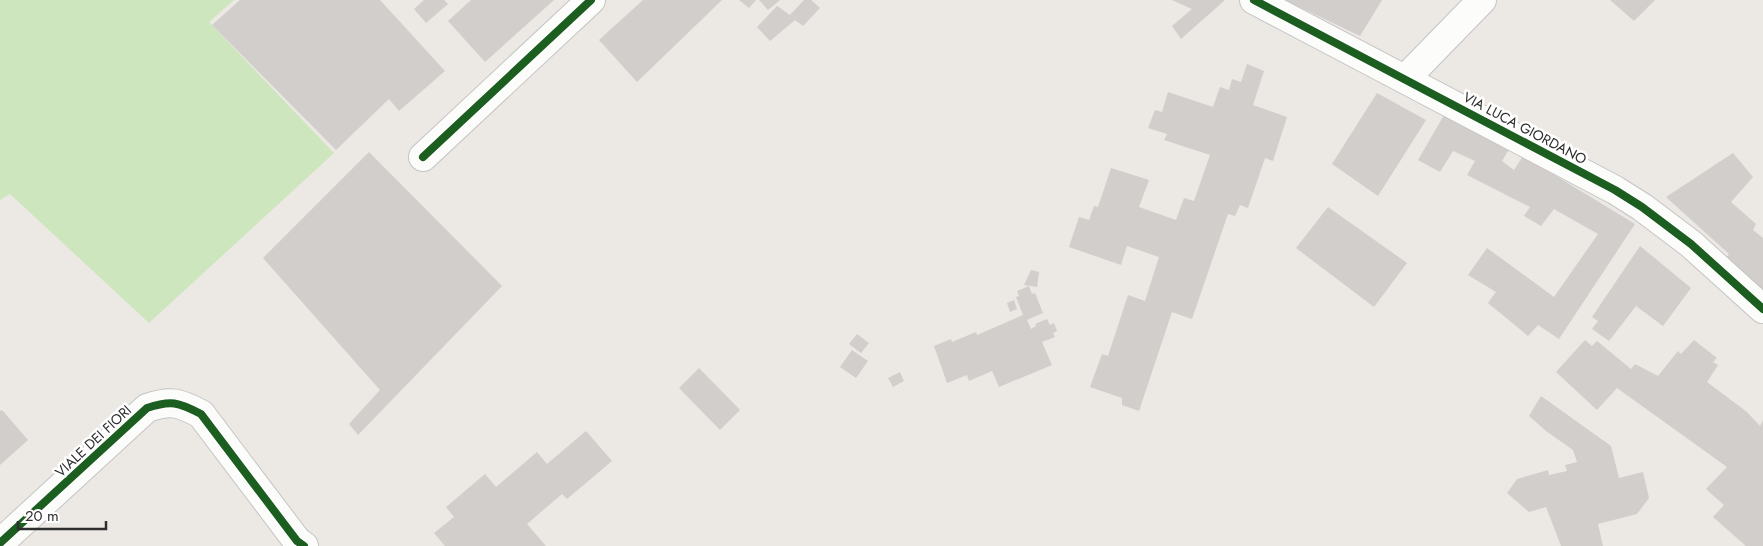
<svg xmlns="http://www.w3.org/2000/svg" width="1763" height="546" viewBox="0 0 1763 546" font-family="Jost,sans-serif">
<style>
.green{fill:#cee6be}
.building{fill:#d1cecb}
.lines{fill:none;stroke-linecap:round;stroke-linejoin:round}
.minor-casing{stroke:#c5c4c5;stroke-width:30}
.minor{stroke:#fcfcfb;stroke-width:28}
.cycleway-casing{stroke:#fff;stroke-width:11}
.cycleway{stroke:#1b5e20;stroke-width:8}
.labels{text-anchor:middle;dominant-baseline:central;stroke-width:5;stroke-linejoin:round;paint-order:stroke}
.street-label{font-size:14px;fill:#2e2e2e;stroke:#fff}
</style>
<rect width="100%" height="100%" fill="#ece8e4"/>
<!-- green -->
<path class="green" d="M0 0H234L209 22 334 153 149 323 10 194 0 200Z"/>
<!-- building -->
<g class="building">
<path d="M240 0H380L445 71 399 111 389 99 336 150 212 25Z"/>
<path d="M424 0H444L448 4 426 23 414 9Z"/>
<path d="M471 0H554L485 62 448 21Z"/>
<path d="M643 0H722L637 82 599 40Z"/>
<path d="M739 0H756L749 8Z"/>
<path d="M759 0H780L768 10Z"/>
<path d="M804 0H811L820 8 803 26 795 20 770 41 757 27 777 6 790 15Z"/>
<path d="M1172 0H1225L1181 39 1172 26 1192 9Z"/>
<path d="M1285 0H1382L1360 36Z"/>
<path d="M1610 0H1655L1634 21Z"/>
<path d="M1247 64 1264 71 1253 105 1287 117 1273 161 1265 158 1248 208 1240 205 1235 216 1228 214 1192 319 1172 312 1139 411 1122 405V398L1090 387 1102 354 1108 356 1128 295 1145 301 1159 257 1127 246 1121 265 1069 247 1079 217 1089 220 1094 206 1098 207 1111 168 1149 180 1139 207 1176 220 1184 198 1194 201 1210 155 1164 140 1167 134 1148 128 1155 110 1162 112 1168 92 1213 107 1220 87 1229 90 1232 79 1241 82Z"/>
<path d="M1377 93 1426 120 1378 196 1332 164Z"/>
<path d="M1447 110 1510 148 1502 161 1514 170 1523 156 1635 224 1559 339 1538 325 1528 336 1488 303 1496 292 1468 275 1487 248 1554 297 1598 234 1554 209 1541 226 1524 216 1530 207 1467 175 1475 161 1453 151 1440 172 1418 160Z"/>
<path d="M369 152 502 286 358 435 349 424 380 390 263 258Z"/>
<path d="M1733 153 1753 177 1731 202 1756 224 1753 230 1763 238V292L1723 261 1729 254 1666 197Z"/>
<path d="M1328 207 1407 263 1374 307 1296 248Z"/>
<path d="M1640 246 1691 288 1663 326 1636 306 1609 341 1592 329 1598 321 1592 317Z"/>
<path d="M1031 270 1039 272 1037 287 1024 285Z"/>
<path d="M1029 286 1032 294 1035 293 1043 313 1027 320 1031 329 1036 326 1035 324 1047 319 1050 325 1054 323 1057 331 1053 333 1055 337 1042 342 1052 365 999 387 992 371 969 381 967 375 947 383 934 346 951 339 952 342 976 332 977 335 1023 315 1016 297 1019 296 1017 291Z"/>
<path d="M1014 300 1017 309 1010 312 1007 303Z"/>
<path d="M857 334 869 343 861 353 849 344Z"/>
<path d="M1585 340 1592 346 1597 341 1631 369 1635 364 1658 376 1678 351 1681 354 1694 340 1717 358 1713 362 1718 365 1707 382 1747 412 1760 426 1763 420V546H1746L1713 517 1724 505 1706 489 1727 467 1617 388 1597 410 1556 372Z"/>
<path d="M852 350 868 361 856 378 840 367Z"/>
<path d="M699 368 740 410 720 430 679 388Z"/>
<path d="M900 372 904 381 893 387 888 378Z"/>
<path d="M1541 396 1611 446 1619 478 1643 472 1649 498 1637 514 1598 524 1603 546H1561L1546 507 1529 512 1507 493 1517 479 1548 470 1549 475 1567 471 1565 465 1577 462 1573 450 1546 431 1529 416Z"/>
<path d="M2 410 28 440 0 465V411Z"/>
<path d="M586 431 612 461 567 499 562 494 527 524 546 546H445L434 533 454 517 446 507 485 474 496 487 537 452 547 464Z"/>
</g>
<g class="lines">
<defs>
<g id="minor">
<path d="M1254 0 1615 190 1642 207 1691 244 1763 309"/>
<path d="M1405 79 1482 0"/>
<path d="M423 157 591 0"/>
<path d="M0 543 147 408C171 400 178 402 201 414L297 541 304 546"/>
</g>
</defs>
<!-- minor casing -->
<use href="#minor" class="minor-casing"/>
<!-- minor -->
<use href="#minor" class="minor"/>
<defs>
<g id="cycleway">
<path d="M1254 0 1615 190 1642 207 1691 244 1763 309"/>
<path d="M423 157 591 0"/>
<path d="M0 543 147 408C171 400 178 402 201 414L297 541 304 546"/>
</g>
</defs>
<!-- cycleway casing -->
<use href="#cycleway" class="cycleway-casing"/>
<!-- cycleway -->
<use href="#cycleway" class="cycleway"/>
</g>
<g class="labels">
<!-- street labels -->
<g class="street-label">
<text transform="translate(1525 128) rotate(28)">VIA LUCA GIORDANO</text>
<text transform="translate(93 441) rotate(-43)">VIALE DEI FIORI</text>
</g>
</g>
<!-- scale -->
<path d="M18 521v8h88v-8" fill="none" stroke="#2e2e2e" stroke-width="2.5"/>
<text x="25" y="521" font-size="15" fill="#2e2e2e" stroke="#ffffff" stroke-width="4" paint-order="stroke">20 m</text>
</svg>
